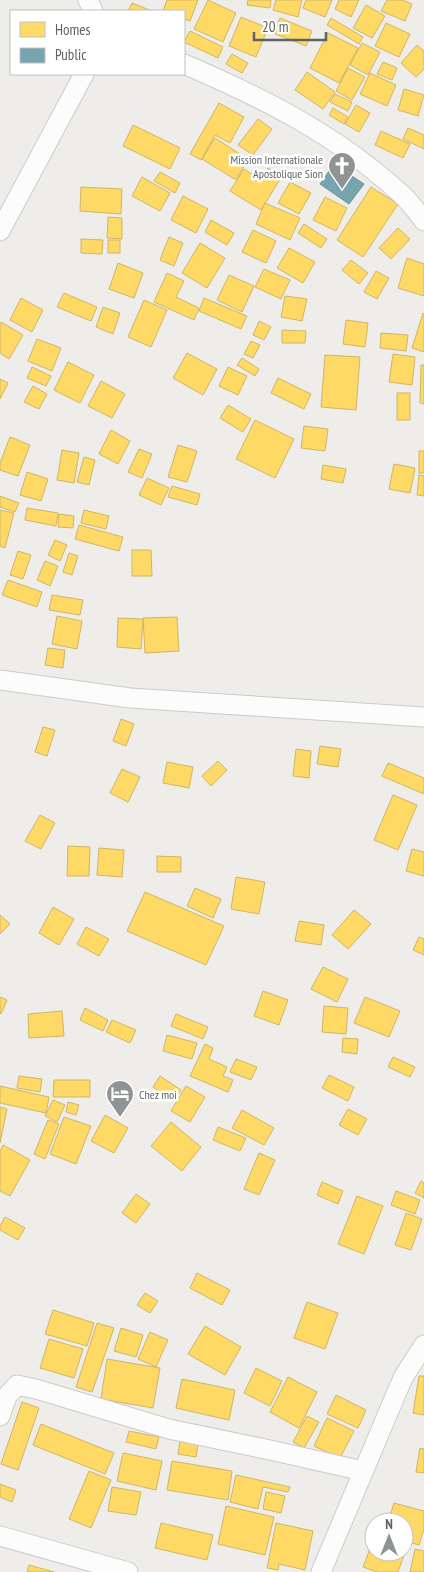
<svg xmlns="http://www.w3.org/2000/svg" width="424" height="1572" viewBox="0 0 424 1572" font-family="'PT Sans Narrow',sans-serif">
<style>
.homes{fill:#ffd966;stroke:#cfb666}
.public{fill:#76a5af;stroke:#6f9199}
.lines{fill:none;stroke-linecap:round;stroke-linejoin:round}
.street-casing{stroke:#cacccb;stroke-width:21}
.street{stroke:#fcfcfc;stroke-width:19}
.labels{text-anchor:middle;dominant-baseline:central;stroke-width:5;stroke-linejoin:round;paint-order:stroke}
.poi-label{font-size:12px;fill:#5e6367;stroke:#fff;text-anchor:end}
</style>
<rect width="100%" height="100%" fill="#eeede9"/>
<!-- homes -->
<g class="homes">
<path d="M167 0H198L190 21 184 19V11H163Z"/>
<path d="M208 0 236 13 223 42 194 29Z"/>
<path d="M248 0H271L270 8 247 5Z"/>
<path d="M276 0H302L298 17 273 10Z"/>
<path d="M306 0H332L325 17 303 8Z"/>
<path d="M339 0H359L351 17 335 9Z"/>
<path d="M387 0H402L412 4 405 21 381 11Z"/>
<path d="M132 3 152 11H128Z"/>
<path d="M366 5 385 16 372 38 353 28Z"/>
<path d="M241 17 268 28 256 57 229 46Z"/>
<path d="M280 18 312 31 306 46 273 33Z"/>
<path d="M331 18 363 37 359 44 327 25Z"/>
<path d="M386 23 410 34 399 57 375 46Z"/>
<path d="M190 31 223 47 218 58 184 42Z"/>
<path d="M328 33 358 48 339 83 310 68Z"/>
<path d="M362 43 380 52 368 75 350 65Z"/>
<path d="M417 45 424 51V69L416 77 401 63Z"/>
<path d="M232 54 248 63 242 73 226 64Z"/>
<path d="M383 62 397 68 392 80 377 74Z"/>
<path d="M348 68 365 77 352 100 336 91Z"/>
<path d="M307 72 335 92 323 109 295 90Z"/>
<path d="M370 73 396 85 387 106 360 94Z"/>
<path d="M404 89 424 95 418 116 398 110Z"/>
<path d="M335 94 352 102 348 111 330 102Z"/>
<path d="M219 103 244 117 230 143 215 135 201 160 190 154Z"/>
<path d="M356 105 370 113 359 132 345 124Z"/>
<path d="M333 108 348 117 344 124 329 115Z"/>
<path d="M258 119 272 129 253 155 238 145Z"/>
<path d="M133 125 180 148 170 169 123 146Z"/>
<path d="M408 128 424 135V149L403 139Z"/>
<path d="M381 131 410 144 403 158 375 145Z"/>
<path d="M215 138 248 159 236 180 202 159Z"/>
<path d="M268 168 282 176 261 210 230 191 244 169 261 180Z"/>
<path d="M160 172 180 183 175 193 154 181Z"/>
<path d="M142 177 170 193 160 211 132 196Z"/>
<path d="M290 182 311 193 299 214 278 203Z"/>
<path d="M81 187 122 189 121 214 80 211Z"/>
<path d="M371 187 398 204 363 257 337 240Z"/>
<path d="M183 196 208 209 196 233 171 220Z"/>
<path d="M325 197 347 208 336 231 313 220Z"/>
<path d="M265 203 300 218 290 240 256 224Z"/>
<path d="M108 217 122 218V239L107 238Z"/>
<path d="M211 220 234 233 227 245 205 232Z"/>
<path d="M304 224 327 239 321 248 298 233Z"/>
<path d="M398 228 410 239 391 259 379 248Z"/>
<path d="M253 230 276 241 266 263 242 252Z"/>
<path d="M169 237 183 243 174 266 160 260Z"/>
<path d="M81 239 103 240 102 254 81 253Z"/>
<rect x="108" y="240" width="12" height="13"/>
<path d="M200 243 225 258 207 288 182 273Z"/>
<path d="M289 248 315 262 303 283 277 268Z"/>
<path d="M407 258 424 264V296L398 288Z"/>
<path d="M351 260 368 273 359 284 342 270Z"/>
<path d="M118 263 143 273 134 298 109 289Z"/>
<path d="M264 269 290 280 281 299 255 287Z"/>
<path d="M376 271 389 278 377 299 364 292Z"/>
<path d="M167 273 184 281 176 297 199 308 194 320 154 302Z"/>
<path d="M229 275 254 286 242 312 217 300Z"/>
<path d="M64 293 97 307 91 321 57 307Z"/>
<path d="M285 296 307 299 302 321 281 317Z"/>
<path d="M21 298 43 310 32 332 10 320Z"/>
<path d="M204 298 247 316 241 329 199 311Z"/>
<path d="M144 300 167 310 151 347 128 337Z"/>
<path d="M103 307 120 313 113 334 96 327Z"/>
<path d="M423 313 424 314V352L412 348Z"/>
<path d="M346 320 368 323 365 347 343 344Z"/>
<path d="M259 321 271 327 264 340 253 335Z"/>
<path d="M1 322 23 335 9 359 0 353V324Z"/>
<path d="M282 330 306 331 305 343H282Z"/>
<path d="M381 333 408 335 406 351 380 348Z"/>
<path d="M37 339 61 348 52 371 28 361Z"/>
<path d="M251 341 260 345 253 358 244 354Z"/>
<path d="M187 353 217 369 203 395 173 378Z"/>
<path d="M393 354 415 357 412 385 389 382Z"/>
<path d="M325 355 360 357 356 410 321 407Z"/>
<path d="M242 358 259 369 255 376 237 365Z"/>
<path d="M68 362 94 375 80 403 54 390Z"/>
<path d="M421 365H424V404L420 403Z"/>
<path d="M32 367 51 376 46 386 27 378Z"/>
<path d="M228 367 247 376 238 395 219 386Z"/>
<path d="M278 378 311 394 304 409 271 393Z"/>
<path d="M0 379 8 383 0 399Z"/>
<path d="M101 381 125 394 112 418 88 406Z"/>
<path d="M33 386 47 394 39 409 24 402Z"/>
<rect x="397" y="393" width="13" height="27"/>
<path d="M228 405 251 419 243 432 220 418Z"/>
<path d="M255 420 294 439 275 478 236 459Z"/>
<path d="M304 426 328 429 325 451 301 448Z"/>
<path d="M111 430 130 441 118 464 99 454Z"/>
<path d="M10 437 30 445 18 476 0 470V463Z"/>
<path d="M178 445 197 451 187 482 168 477Z"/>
<path d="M139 449 152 454 142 478 128 472Z"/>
<path d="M62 450 79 453 74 483 57 480Z"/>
<rect x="419" y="451" width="5" height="22"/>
<path d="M84 457 95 460 89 485 77 482Z"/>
<path d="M394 464 415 468 410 493 389 489Z"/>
<path d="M323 465 346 469 343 483 321 479Z"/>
<path d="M27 472 48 479 41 501 20 495Z"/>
<path d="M419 475 424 476V496L417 495Z"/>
<path d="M147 478 169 488 161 505 139 495Z"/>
<path d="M172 486 200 494 197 505 168 497Z"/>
<path d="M0 496 19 503 15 512 0 507Z"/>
<path d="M27 508 58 513 56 526 25 520Z"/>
<path d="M0 510 14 513 5 548 0 546Z"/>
<path d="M84 510 109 516 106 529 81 523Z"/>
<path d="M59 514 74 516 73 528 58 527Z"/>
<path d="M79 525 123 537 119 551 75 539Z"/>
<path d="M55 540 67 545 60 561 48 555Z"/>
<path d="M132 550H151L152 576H132Z"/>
<path d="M18 551 31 555 23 579 10 575Z"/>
<path d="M69 553 78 556 72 575 63 572Z"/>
<path d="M45 561 58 566 50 586 37 580Z"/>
<path d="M8 580 42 592 37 607 2 595Z"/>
<path d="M52 595 83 600 80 615 49 610Z"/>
<path d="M57 616 82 621 77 649 52 644Z"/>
<path d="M177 617 179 651 145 653 143 618Z"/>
<path d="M118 618 143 619 141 649 117 647Z"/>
<path d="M48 648 65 650 63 668 45 665Z"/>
<path d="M121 719 134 724 126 746 113 741Z"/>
<path d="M43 727 55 730 47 756 35 752Z"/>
<path d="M320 746 341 749 338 767 317 764Z"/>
<path d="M296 749 311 751 309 778 293 776Z"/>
<path d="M218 761 227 770 211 786 202 776Z"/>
<path d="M167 762 193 767 189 788 163 783Z"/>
<path d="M388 763 424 778V794L382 776Z"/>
<path d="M122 769 140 777 128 802 110 793Z"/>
<path d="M393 795 417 805 398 850 374 840Z"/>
<path d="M40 815 55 823 41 849 25 841Z"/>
<path d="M68 846 90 847 89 876H67Z"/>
<path d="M99 848 124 850 122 877 97 875Z"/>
<path d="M412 849 424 852V876L406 871Z"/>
<path d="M157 856 181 857V872H157Z"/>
<path d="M236 877 265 882 259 914 231 909Z"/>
<path d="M195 888 221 899 213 918 187 906Z"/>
<path d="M145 892 224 926 206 965 127 931Z"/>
<path d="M53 907 74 919 59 945 39 933Z"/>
<path d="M354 910 371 924 348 949 332 935Z"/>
<path d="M0 915 10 924 0 934Z"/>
<path d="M299 921 324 925 321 945 295 941Z"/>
<path d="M86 927 109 939 99 956 77 944Z"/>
<path d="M419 937 424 939V955L413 950Z"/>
<path d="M323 967 348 979 337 1002 311 989Z"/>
<path d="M263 991 288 1000 279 1025 254 1016Z"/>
<path d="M0 997 7 1000 1 1014 0 1013Z"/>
<path d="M365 997 400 1011 389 1037 354 1023Z"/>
<path d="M324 1006 348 1008 346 1034 322 1032Z"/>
<path d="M85 1008 108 1020 103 1031 80 1020Z"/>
<path d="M62 1011 64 1036 29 1038 28 1014Z"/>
<path d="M176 1014 208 1027 203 1039 171 1026Z"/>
<path d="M112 1020 136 1030 130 1043 106 1032Z"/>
<path d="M167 1035 197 1043 192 1059 163 1051Z"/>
<path d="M343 1038 358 1039 357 1054 342 1052Z"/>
<path d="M205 1044 213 1048 209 1059 227 1067 223 1076 233 1080 228 1092 190 1076Z"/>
<path d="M393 1057 415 1067 410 1077 388 1067Z"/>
<path d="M236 1059 257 1067 251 1080 230 1072Z"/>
<path d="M329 1075 354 1087 348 1101 322 1088Z"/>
<path d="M19 1076 42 1079 40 1092 17 1088Z"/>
<path d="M160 1076 181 1090 174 1101 153 1087Z"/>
<path d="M54 1080H90V1097H53Z"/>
<path d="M0 1086 49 1097 46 1113 0 1103Z"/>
<path d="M186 1086 205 1097 190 1122 171 1111Z"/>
<path d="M53 1100 65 1105 57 1122 45 1116Z"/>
<path d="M68 1102 79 1105 76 1115 66 1112Z"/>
<path d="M0 1107 7 1109 0 1143Z"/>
<path d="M348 1109 367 1119 358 1135 339 1125Z"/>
<path d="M242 1110 274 1128 264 1145 232 1128Z"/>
<path d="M105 1115 128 1128 114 1153 91 1141Z"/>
<path d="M64 1117 91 1126 76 1164 50 1154Z"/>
<path d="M48 1120 59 1124 45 1159 34 1154Z"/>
<path d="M171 1122 201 1147 182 1171 151 1146Z"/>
<path d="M218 1127 246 1138 240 1151 213 1140Z"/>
<path d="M3 1145 30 1160 10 1196 0 1191V1151Z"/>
<path d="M259 1153 275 1160 259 1195 244 1189Z"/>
<path d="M421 1181 424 1183V1198L415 1193Z"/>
<path d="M322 1182 343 1191 338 1204 317 1195Z"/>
<path d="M396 1191 420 1200 415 1214 391 1205Z"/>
<path d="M136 1194 150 1204 136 1223 122 1213Z"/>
<path d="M357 1196 383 1206 364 1254 338 1244Z"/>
<path d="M406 1213 422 1219 411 1250 395 1245Z"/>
<path d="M5 1217 25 1228 18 1240 0 1230V1226Z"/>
<path d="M197 1273 230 1290 222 1305 190 1288Z"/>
<path d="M145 1293 158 1301 150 1313 137 1305Z"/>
<path d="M307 1302 338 1313 325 1349 294 1338Z"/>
<path d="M53 1310 94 1323 87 1346 45 1334Z"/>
<path d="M97 1323 114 1328 92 1392 76 1387Z"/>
<path d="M205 1326 241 1347 225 1375 188 1354Z"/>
<path d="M121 1328 143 1335 136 1357 114 1351Z"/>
<path d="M150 1332 168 1340 156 1367 138 1359Z"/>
<path d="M49 1339 83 1349 74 1378 40 1368Z"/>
<path d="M107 1359 160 1368 153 1408 101 1399Z"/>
<path d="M256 1368 282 1381 270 1406 244 1393Z"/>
<path d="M419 1376H424V1415L413 1413Z"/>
<path d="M288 1377 317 1392 299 1428 270 1412Z"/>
<path d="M182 1379 235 1390 229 1420 176 1408Z"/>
<path d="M336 1395 366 1410 358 1428 327 1414Z"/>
<path d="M22 1402 39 1408 18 1470 1 1464Z"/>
<path d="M307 1416 319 1422 304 1448 293 1442Z"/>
<path d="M327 1418 354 1431 340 1458 314 1446Z"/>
<path d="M41 1424 114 1453 105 1474 33 1445Z"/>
<path d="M129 1431 159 1437 156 1449 126 1442Z"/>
<path d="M180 1441 198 1445 196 1457 178 1454Z"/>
<path d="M420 1448 424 1449V1473L416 1472Z"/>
<path d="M123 1453 162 1461 156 1490 117 1481Z"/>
<path d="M172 1461 232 1471 228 1500 167 1490Z"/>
<path d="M89 1471 111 1480 91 1528 69 1519Z"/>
<path d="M236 1475 290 1487 288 1492 263 1487 258 1509 230 1502Z"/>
<path d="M0 1484 16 1490 12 1502 0 1497Z"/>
<path d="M112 1487 141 1492 136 1515 108 1511Z"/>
<path d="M266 1492 285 1496 281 1513 263 1509Z"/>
<path d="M394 1503 424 1511V1529L419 1545 404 1541V1522H388Z"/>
<path d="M226 1506 274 1517 265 1555 218 1544Z"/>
<path d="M161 1523 213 1535 207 1560 155 1548Z"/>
<path d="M276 1523 313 1531 305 1570 279 1564 278 1570 267 1568Z"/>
<path d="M374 1538V1552H404V1546L407 1547 398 1572H377L363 1567Z"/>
<path d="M415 1549 424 1551V1572H410Z"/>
<path d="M29 1565 54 1572H27Z"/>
</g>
<!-- public -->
<path class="public" d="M334 164 364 184 349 204 320 184Z"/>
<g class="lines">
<defs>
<g id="street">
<path d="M88 0 93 11"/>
<path d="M184 64C263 98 335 134 399 192 409 200 416 211 424 221"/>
<path d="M0 231 84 74"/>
<path d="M0 680 130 698 424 717"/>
<path d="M0 1416 7 1396 17 1385 36 1389 169 1429 270 1450 363 1471"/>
<path d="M0 1536 128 1572"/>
<path d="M321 1572 396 1394 404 1376 424 1345"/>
</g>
</defs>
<!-- street casing -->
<use href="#street" class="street-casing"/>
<!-- street -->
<use href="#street" class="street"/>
</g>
<!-- icons -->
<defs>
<symbol id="church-pin" viewBox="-11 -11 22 30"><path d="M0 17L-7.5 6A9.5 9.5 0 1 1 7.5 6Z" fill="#909394" stroke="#fff"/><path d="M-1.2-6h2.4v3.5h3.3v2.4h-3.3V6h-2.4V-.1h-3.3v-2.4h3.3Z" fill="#fff"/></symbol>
<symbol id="hotel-pin" viewBox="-11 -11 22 30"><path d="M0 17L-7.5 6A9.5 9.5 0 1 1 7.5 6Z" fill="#909394" stroke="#fff"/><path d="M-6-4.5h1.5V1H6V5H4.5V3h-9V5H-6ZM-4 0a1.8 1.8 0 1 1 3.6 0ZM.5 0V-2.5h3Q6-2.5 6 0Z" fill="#fff"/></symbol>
</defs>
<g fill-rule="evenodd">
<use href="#church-pin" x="326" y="150" width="32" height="43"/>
<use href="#hotel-pin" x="104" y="1078" width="32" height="43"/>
</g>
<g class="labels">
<!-- poi labels -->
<g class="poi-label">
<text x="323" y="159">Mission Internationale<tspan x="323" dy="14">Apostolique Sion</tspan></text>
<text x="139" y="1094" text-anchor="start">Chez moi</text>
</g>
</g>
<!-- legend -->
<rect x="10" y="10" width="175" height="65" fill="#ffffff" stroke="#bfc1c2"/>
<rect x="20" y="22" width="25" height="15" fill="#ffd966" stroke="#bfc1c2"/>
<text x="55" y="35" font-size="15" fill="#5e6367">Homes</text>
<rect x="20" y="48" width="25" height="15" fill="#76a5af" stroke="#bfc1c2"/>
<text x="55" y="60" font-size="15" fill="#5e6367">Public</text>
<!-- north arrow -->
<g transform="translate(389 1537)"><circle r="24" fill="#ffffff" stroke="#bfc1c2"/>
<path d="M0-4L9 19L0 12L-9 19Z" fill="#909394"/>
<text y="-8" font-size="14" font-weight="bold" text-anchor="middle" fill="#5e6367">N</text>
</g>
<!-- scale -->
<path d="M254 32v8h72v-8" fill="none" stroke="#5e6367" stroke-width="2.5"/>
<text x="262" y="32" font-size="15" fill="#5e6367" stroke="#ffffff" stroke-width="4" paint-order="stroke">20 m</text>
</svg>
